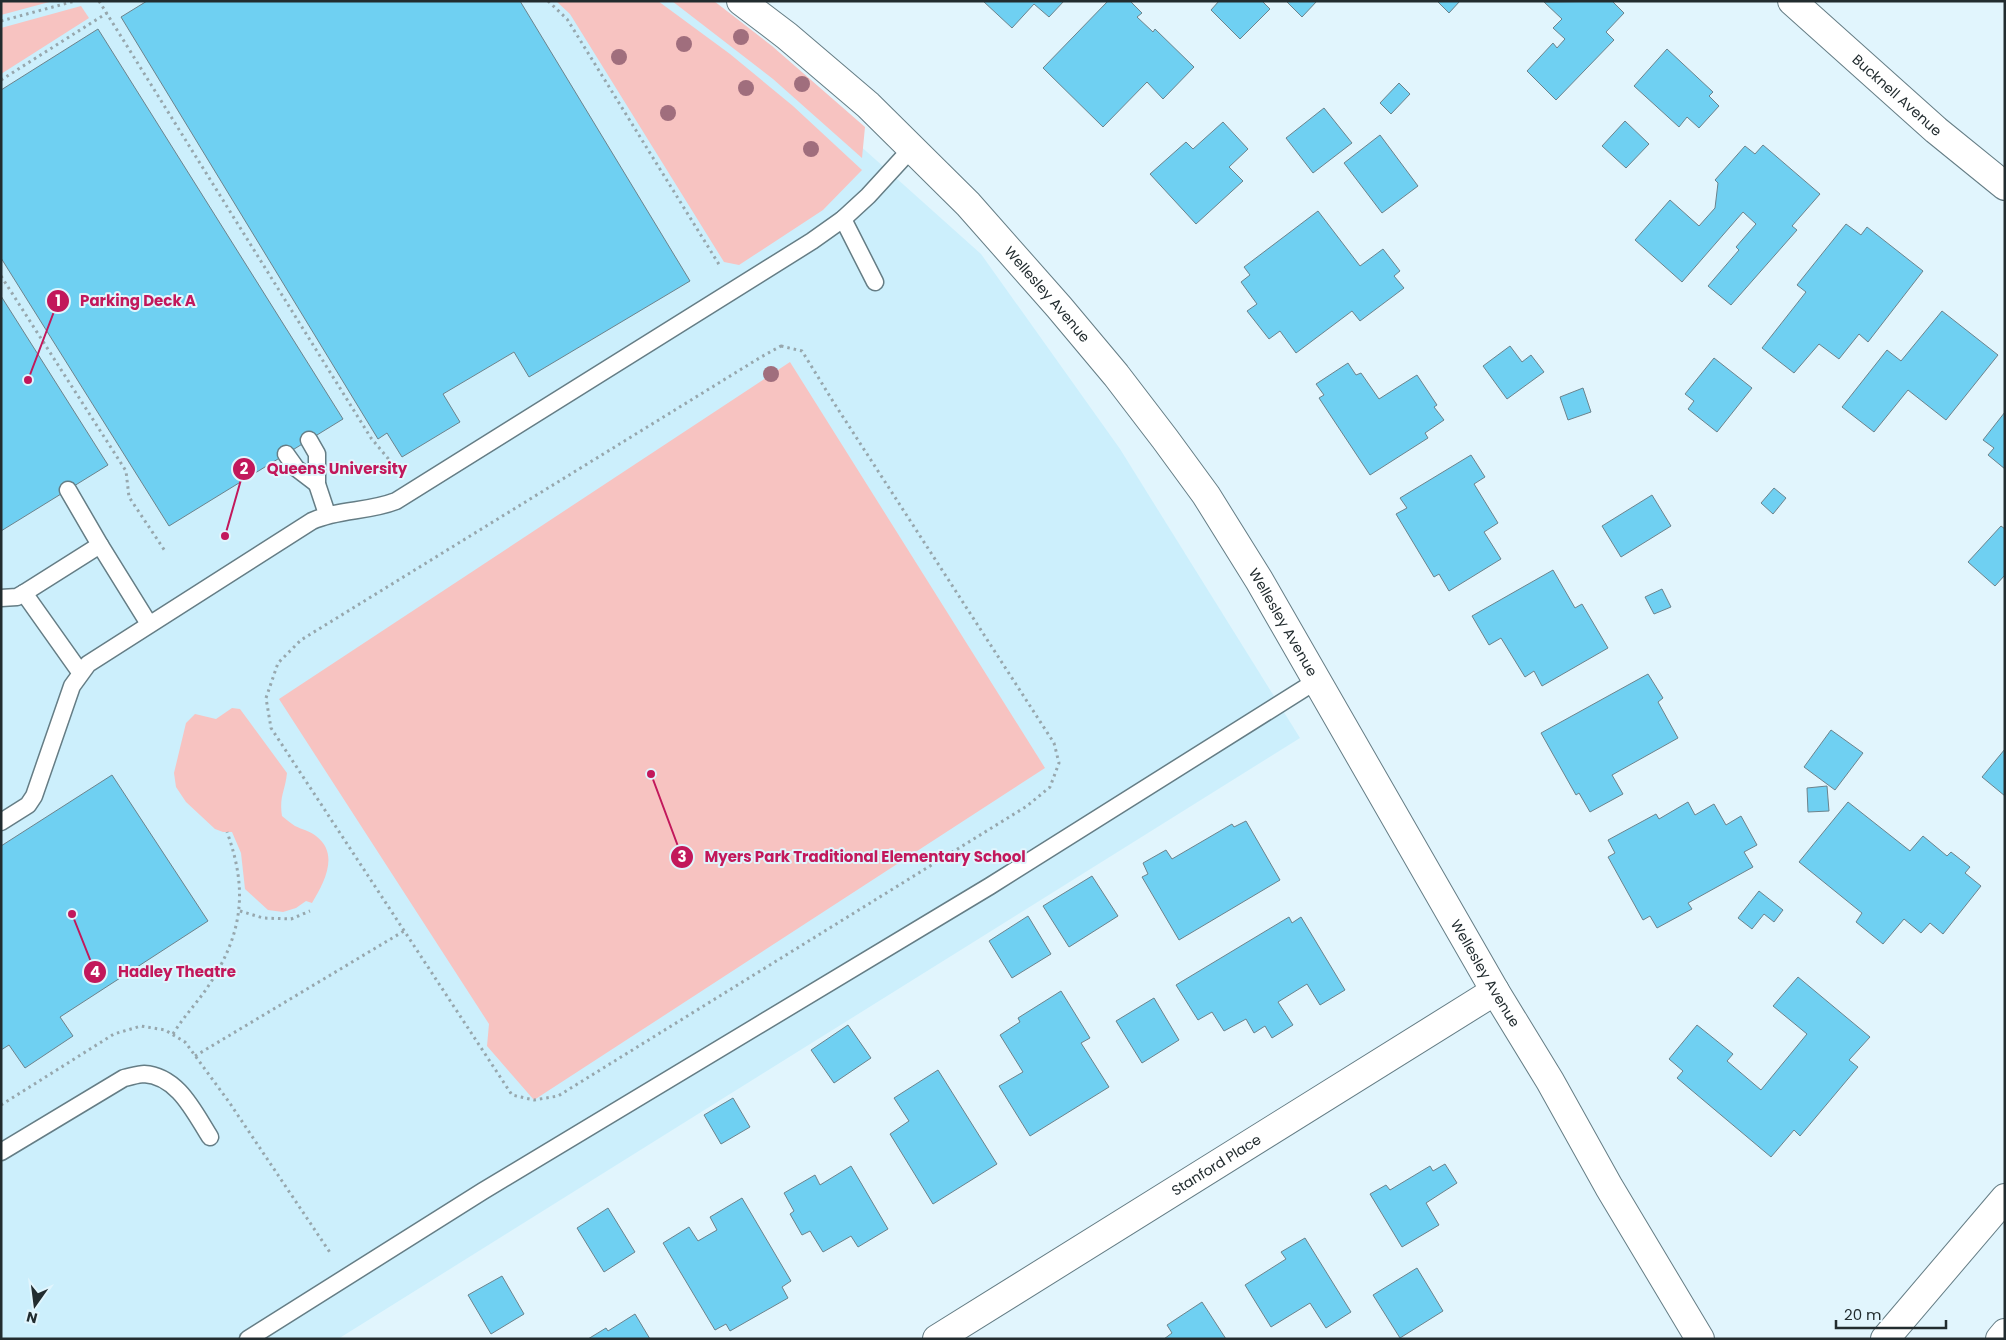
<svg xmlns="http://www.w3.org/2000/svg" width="2006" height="1340" viewBox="0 0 2006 1340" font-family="Poppins,sans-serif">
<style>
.built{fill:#cceffc}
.green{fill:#f7c3c1}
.building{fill:#6fd0f2;stroke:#6c838c}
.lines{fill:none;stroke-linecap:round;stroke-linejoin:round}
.service-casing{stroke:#657d85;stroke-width:19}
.minor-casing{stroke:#657d85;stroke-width:30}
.tertiary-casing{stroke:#657d85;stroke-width:30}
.path{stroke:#97a7ad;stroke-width:3;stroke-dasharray:2.5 4;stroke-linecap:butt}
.service{stroke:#fff;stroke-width:16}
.minor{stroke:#fff;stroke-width:28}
.tertiary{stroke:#fff;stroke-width:28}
.tree{fill:#a06e7d}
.labels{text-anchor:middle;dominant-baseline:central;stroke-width:4;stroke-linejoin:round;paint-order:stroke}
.street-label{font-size:14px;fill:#222c2f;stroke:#e1f5fd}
.leader{fill:none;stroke:#c2185b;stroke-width:2}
.callout-dot{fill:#c2185b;stroke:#e1f5fd;stroke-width:2}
.mark-label{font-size:15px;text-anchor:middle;font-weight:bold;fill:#fff}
.callout-label{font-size:15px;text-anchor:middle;font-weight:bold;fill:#c2185b;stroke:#e1f5fd;stroke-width:4;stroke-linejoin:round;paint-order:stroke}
</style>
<rect width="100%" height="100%" fill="#e1f5fd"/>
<!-- built -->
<path class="built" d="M1 1H680L771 66 981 254 1120 449 1300 738 338 1339H1Z"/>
<!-- green -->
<g class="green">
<path d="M1 1H53L1 15Z"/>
<path d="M556 1H658L730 54 793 106 862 170 823 210 739 265 724 262 570 14Z"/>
<path d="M672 1H714L772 46 865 127 862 158 773 79Z"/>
<path d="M81 6 89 18 1 74V28Z"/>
<path d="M790 362 1045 768 534 1100 487 1046 489 1024 279 699Z"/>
<path d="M232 708 240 709 287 773C285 792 279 796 282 816 286 819 290 823 295 826 301 829 310 831 316 836 340 854 324 883 312 903L306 901 296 908 283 912 268 910 245 889 241 853 232 832H223L215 829 186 802 176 787 174 773 186 723 195 714 216 719Z"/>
</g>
<!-- building -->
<g class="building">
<path d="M147 1H520L690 281 529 377 514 352 443 394 460 422 402 457 387 433 378 439 121 17Z"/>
<path d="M983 1H1064L1049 17 1034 4 1012 28Z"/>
<path d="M1108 1H1130L1142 13 1137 17 1153 32 1155 29 1194 67 1163 99 1147 82 1103 127 1043 68Z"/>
<path d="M1219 1H1262L1270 9 1240 39 1211 10Z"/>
<path d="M1286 1H1317L1302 17Z"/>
<path d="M1437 1H1460L1449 13Z"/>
<path d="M1612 1 1624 13 1606 32 1614 40 1556 100 1527 71 1553 43 1557 48 1565 39 1553 28 1562 19 1544 2Z"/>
<path d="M98 29 343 419 169 526 1 258V90Z"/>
<path d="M1667 49 1713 92 1709 96 1719 106 1699 128 1687 117 1679 127 1634 86Z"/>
<path d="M1399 83 1410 94 1391 114 1380 103Z"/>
<path d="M1324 108 1352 143 1313 173 1286 138Z"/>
<path d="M1625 121 1649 144 1626 168 1602 146Z"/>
<path d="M1223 122 1248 149 1229 167 1243 181 1196 224 1150 174 1186 142 1193 149Z"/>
<path d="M1380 135 1418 186 1382 213 1344 163Z"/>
<path d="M1763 145 1820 194 1792 226 1797 230 1731 305 1708 286 1739 250 1736 247 1756 224 1743 212 1682 282 1635 240 1670 200 1699 226 1715 208 1718 183 1715 180 1745 146 1755 154Z"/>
<path d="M1318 211 1360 266 1383 249 1400 271 1394 276 1404 288 1360 321 1352 311 1296 353 1280 331 1269 339 1247 311 1257 304 1241 282 1250 275 1244 267Z"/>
<path d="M1846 224 1861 235 1867 227 1923 271 1868 342 1859 334 1839 359 1819 344 1794 373 1762 348 1806 292 1797 285Z"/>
<path d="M1 296 108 465 1 531Z"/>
<path d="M1942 311 1998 355 1946 420 1908 390 1874 432 1842 407 1887 350 1901 361Z"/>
<path d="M1510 346 1522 362 1531 355 1544 372 1507 399 1483 366Z"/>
<path d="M1714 358 1752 388 1717 432 1688 409 1694 401 1685 394Z"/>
<path d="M1348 363 1356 375 1361 373 1379 399 1417 375 1437 405 1434 407 1444 420 1425 433 1428 438 1370 475 1319 398 1324 395 1316 384Z"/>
<path d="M1583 388 1591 412 1568 420 1560 397Z"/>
<path d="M2005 412V469L1988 455 1994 448 1983 440Z"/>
<path d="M1471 455 1485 477 1474 484 1498 523 1484 532 1501 559 1449 591 1439 574 1434 577 1396 514 1407 508 1400 498Z"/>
<path d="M1774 488 1786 498 1773 514 1761 503Z"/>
<path d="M1652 495 1671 526 1621 557 1602 526Z"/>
<path d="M2001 526 2005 529V575L1995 586 1968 562Z"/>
<path d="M1553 570 1575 608 1582 604 1608 648 1542 686 1534 671 1525 677 1501 638 1489 645 1472 616Z"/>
<path d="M1662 589 1671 607 1654 614 1645 597Z"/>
<path d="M1648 674 1663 698 1658 702 1678 738 1612 775 1623 794 1590 812 1579 793 1576 795 1541 733Z"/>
<path d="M1831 730 1863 753 1835 790 1804 767Z"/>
<path d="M2005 749V796L1982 777Z"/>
<path d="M112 775 208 921 60 1017 73 1036 25 1068 9 1045 1 1050V846Z"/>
<path d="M1827 786 1829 811 1808 812 1807 788Z"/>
<path d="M1688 802 1695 815 1714 804 1726 825 1741 816 1757 845 1744 852 1753 867 1688 903 1692 909 1657 928 1650 916 1643 920 1608 857 1615 853 1608 840 1656 814 1659 819Z"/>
<path d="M1848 802 1910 851 1923 836 1947 856 1951 852 1970 867 1965 873 1981 886 1943 934 1930 923 1921 933 1904 919 1883 944 1856 922 1862 913 1799 862Z"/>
<path d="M1246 821 1280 880 1179 940 1142 877 1148 874 1143 863 1166 850 1172 859 1232 824 1234 827Z"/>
<path d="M1092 876 1118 916 1069 947 1043 906Z"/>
<path d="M1759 891 1783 910 1774 922 1764 914 1752 929 1738 918Z"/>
<path d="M1028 916 1051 954 1012 978 989 941Z"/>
<path d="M1289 917 1292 923 1301 917 1345 990 1320 1005 1307 984 1278 1002 1293 1025 1272 1038 1265 1026 1254 1033 1246 1019 1224 1031 1212 1012 1198 1020 1176 985Z"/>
<path d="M1798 977 1870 1037 1849 1060 1858 1067 1800 1136 1794 1130 1771 1157 1677 1078 1683 1071 1669 1059 1697 1025 1733 1054 1727 1061 1761 1090 1807 1034 1773 1006Z"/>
<path d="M1061 991 1090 1038 1081 1043 1109 1087 1030 1136 999 1086 1023 1072 1000 1035 1020 1022 1018 1018Z"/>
<path d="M1154 998 1179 1040 1142 1063 1116 1021Z"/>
<path d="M848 1025 871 1058 834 1083 811 1050Z"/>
<path d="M938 1070 997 1164 933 1204 890 1134 909 1121 894 1098Z"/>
<path d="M733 1098 750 1127 721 1144 704 1115Z"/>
<path d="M1445 1164 1457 1183 1426 1203 1439 1225 1402 1247 1370 1194 1386 1185 1390 1190 1430 1166 1433 1171Z"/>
<path d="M851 1166 888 1229 858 1247 851 1236 823 1252 810 1231 802 1235 790 1214 794 1211 784 1193 815 1175 820 1185Z"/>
<path d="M742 1198 791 1281 782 1287 788 1298 730 1331 726 1324 715 1330 663 1243 689 1227 698 1241 717 1230 710 1217Z"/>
<path d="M608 1208 635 1252 604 1272 577 1228Z"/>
<path d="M1305 1238 1351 1312 1326 1328 1310 1303 1271 1327 1245 1285 1286 1259 1281 1252Z"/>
<path d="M1417 1268 1443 1311 1400 1338 1373 1295Z"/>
<path d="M502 1276 524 1314 491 1334 468 1295Z"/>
<path d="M1202 1302 1226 1339H1164L1172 1333 1167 1325Z"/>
<path d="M635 1314 650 1339H588L606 1328 608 1331Z"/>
</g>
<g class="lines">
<defs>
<g id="service">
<path d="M843 219 875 282"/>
<path d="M309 440 317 454V484L327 514"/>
<path d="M286 454 296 468 317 484"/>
<path d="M68 490 100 545"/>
<path d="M24 593 80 672"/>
<path d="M1 598 17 597 24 593 100 545 149 624"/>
<path d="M1 822 28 805 34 796 72 686 88 664 312 521C339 509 368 512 396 501L812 241 843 219 868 196 912 148"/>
<path d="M1 1152 124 1078C130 1077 138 1074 144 1074 178 1076 194 1112 210 1137"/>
<path d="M248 1339 483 1191 990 886 1316 681"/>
</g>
<g id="minor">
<path id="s1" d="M741 1 787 36 868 105 968 204 1059 307 1116 375 1165 439 1206 495 1259 580 1495 991 1550 1081 1609 1187 1700 1339"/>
<path id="s2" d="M1792 1 1936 130 2005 186"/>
<path id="s3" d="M937 1339 1495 991"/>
</g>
<g id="tertiary">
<path d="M1885 1339 2005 1198"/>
<path d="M2000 1339 2005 1333"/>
</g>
</defs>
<!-- service casing -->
<use href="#service" class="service-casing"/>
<!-- minor casing -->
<use href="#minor" class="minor-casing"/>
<!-- tertiary casing -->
<use href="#tertiary" class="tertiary-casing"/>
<!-- path -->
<g class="path">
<path d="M99 1 371 438 396 468"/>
<path d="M548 1 567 19 720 266"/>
<path d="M1 21 75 1"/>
<path d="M1 80 107 13"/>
<path d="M1 276 126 471 129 497 165 551"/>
<path d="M781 346 802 351 834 403 1054 743 1059 763 1050 787 1027 806 558 1096 534 1100 512 1095 271 728 266 698 278 663 301 640 761 357Z"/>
<path d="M240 911 263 918 291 919 310 911"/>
<path d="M173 1034C184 1016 198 1002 209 985 243 933 248 890 227 832"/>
<path d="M195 1056 404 931"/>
<path d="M1 1105 114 1034 141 1026 165 1030 185 1042 229 1102 331 1254"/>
</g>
<!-- service -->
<use href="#service" class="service"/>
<!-- minor -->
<use href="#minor" class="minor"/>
<!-- tertiary -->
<use href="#tertiary" class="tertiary"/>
</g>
<!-- trees -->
<g class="tree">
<circle cx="741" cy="37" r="8"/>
<circle cx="684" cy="44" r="8"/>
<circle cx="619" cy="57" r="8"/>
<circle cx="802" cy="84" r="8"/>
<circle cx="746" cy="88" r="8"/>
<circle cx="668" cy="113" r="8"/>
<circle cx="811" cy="149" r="8"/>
<circle cx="771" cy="374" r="8"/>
</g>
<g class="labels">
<!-- street labels -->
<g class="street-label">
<text stroke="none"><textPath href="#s2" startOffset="141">Bucknell Avenue</textPath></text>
<text stroke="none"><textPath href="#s1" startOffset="425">Wellesley Avenue</textPath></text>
<text stroke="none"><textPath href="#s1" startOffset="830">Wellesley Avenue</textPath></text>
<text stroke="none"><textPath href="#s1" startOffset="1235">Wellesley Avenue</textPath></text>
<text stroke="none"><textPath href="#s3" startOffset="329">Stanford Place</textPath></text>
</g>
</g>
<!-- callouts -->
<path class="leader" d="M28 380L58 301M225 536L244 469M651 774L682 857M72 914L95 972"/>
<g class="callout-dot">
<circle cx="28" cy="380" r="5"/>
<circle cx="225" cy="536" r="5"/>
<circle cx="651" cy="774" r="5"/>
<circle cx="72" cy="914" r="5"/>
<circle cx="58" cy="301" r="12"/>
<circle cx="244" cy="469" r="12"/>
<circle cx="682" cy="857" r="12"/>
<circle cx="95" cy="972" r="12"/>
</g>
<g class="mark-label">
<text x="58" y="306">1</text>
<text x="244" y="474">2</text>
<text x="682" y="862">3</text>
<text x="95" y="977">4</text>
</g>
<g class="callout-label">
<text x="138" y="306">Parking Deck A</text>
<text x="337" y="474">Queens University</text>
<text x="865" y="862">Myers Park Traditional Elementary School</text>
<text x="177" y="977">Hadley Theatre</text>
</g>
<!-- border -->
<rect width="2006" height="1340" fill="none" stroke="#222c2f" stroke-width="5"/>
<!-- north arrow -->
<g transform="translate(35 1305) rotate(194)" stroke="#e1f5fd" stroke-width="4" paint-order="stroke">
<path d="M0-4L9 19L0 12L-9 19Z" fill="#222c2f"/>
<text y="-8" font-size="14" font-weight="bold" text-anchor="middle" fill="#222c2f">N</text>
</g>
<!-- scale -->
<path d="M1836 1320v8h110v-8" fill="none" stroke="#222c2f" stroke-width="2.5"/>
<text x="1844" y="1320" font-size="15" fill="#222c2f" stroke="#e1f5fd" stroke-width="4" paint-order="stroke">20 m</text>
</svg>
